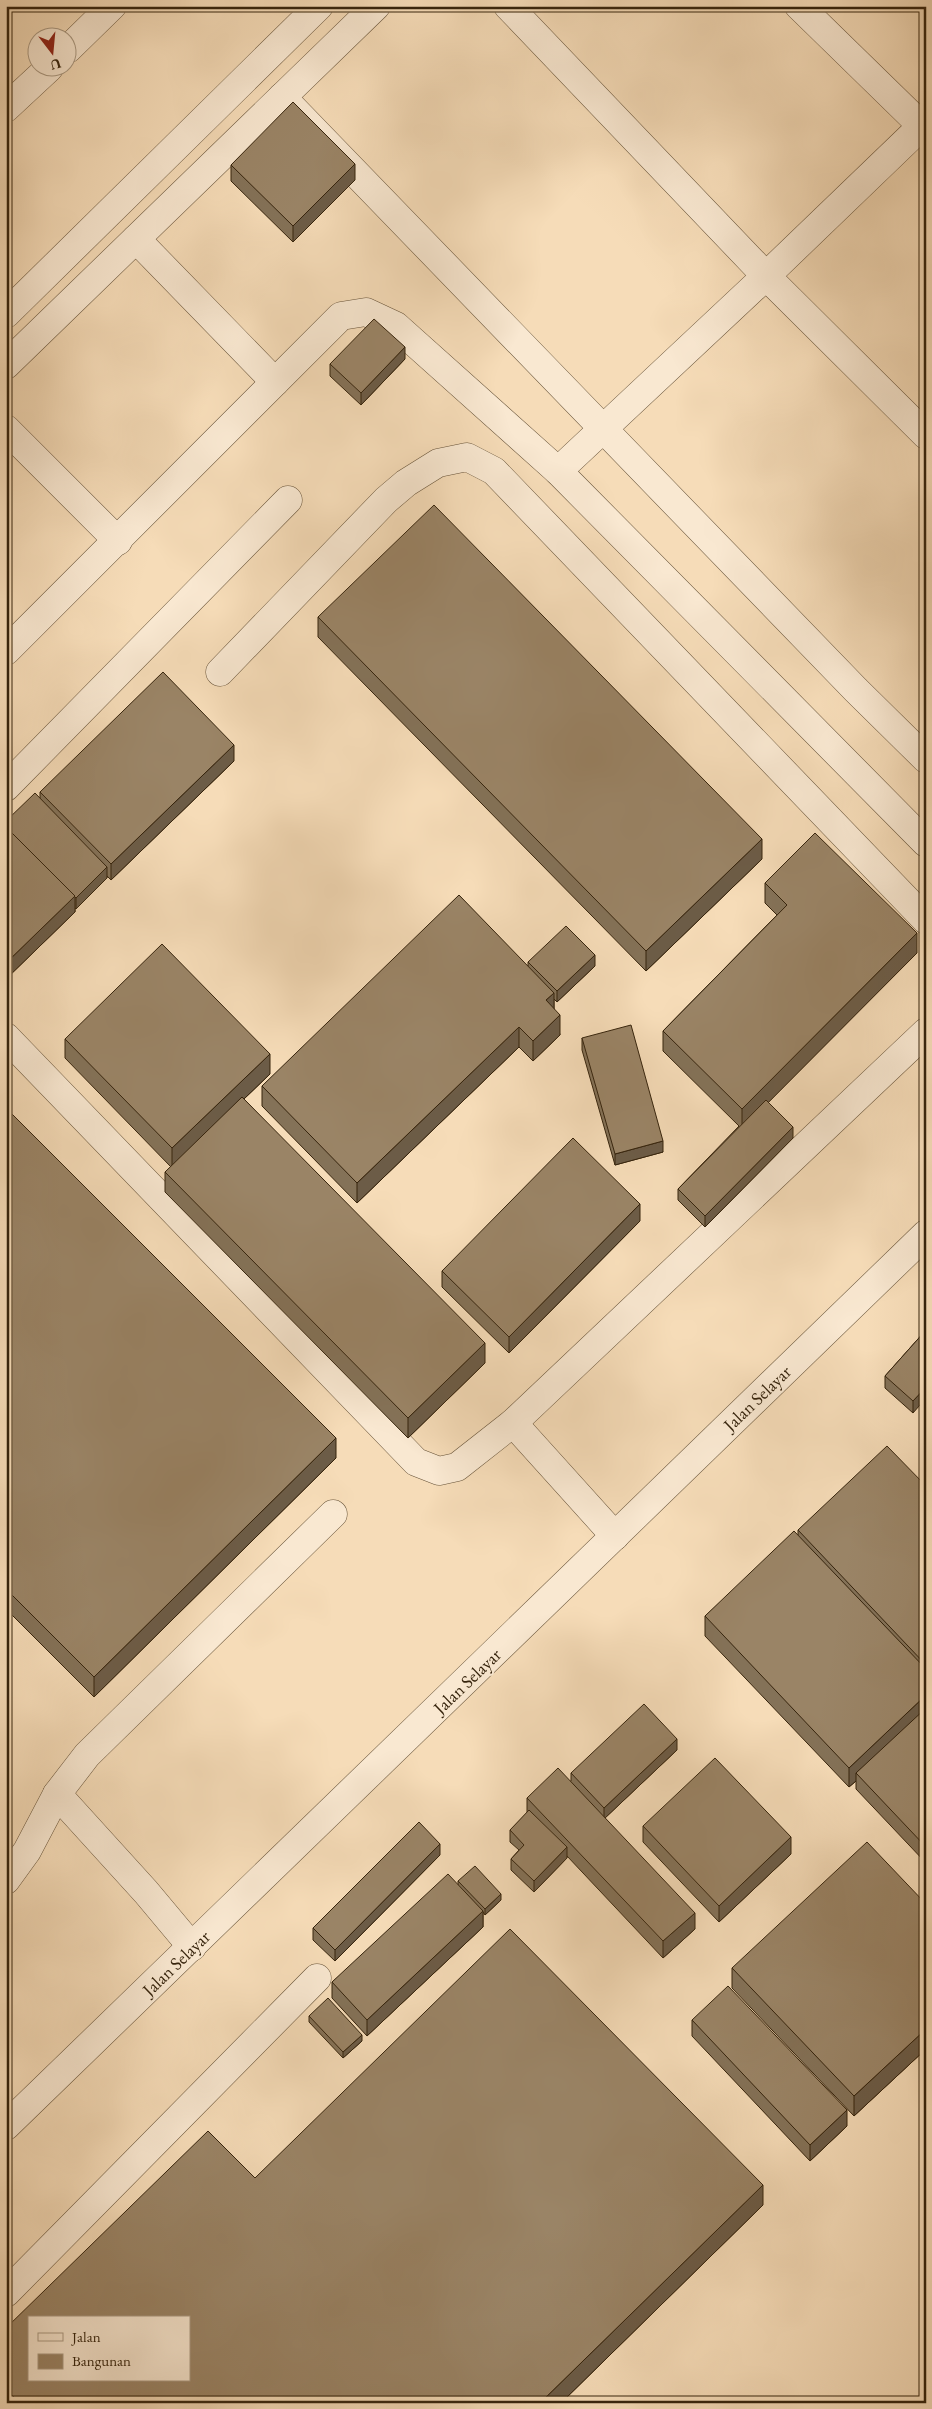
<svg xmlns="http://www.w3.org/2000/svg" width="932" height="2409" viewBox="0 0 932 2409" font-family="'EB Garamond',serif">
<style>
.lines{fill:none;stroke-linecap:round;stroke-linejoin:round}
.minor-casing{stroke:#665238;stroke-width:29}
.minor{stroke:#f9e8d1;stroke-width:28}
.wall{fill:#847258;stroke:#36240d}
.shaded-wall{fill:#6c5c47;stroke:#36240d}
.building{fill:#9a8466;stroke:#36240d;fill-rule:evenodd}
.labels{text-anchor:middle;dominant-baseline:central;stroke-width:4;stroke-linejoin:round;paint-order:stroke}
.street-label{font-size:18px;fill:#36240d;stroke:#f9e8d1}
</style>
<rect width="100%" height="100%" fill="#f6dcb8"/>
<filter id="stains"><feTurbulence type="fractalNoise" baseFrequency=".004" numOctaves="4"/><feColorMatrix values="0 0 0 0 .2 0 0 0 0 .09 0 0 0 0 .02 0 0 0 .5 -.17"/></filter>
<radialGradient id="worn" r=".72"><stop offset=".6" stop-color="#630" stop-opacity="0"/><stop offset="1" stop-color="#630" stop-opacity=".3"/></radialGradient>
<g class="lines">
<defs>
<g id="minor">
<path d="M508 6 766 276 926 435"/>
<path d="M799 6 926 130"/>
<path d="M68 49 112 6"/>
<path d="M282 97 856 690 926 759"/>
<path d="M6 108 49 68"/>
<path d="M136 239 275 382"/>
<path d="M6 314 319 6"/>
<path d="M6 365 376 6"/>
<path d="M6 429 118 541"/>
<path d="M558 471 766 276 926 122"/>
<path d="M6 651 341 316 366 312 396 326 558 471 926 843"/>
<path d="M220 672 386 500 406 483 438 463 467 457 494 471 926 920"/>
<path d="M6 787 288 500"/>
<path d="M6 1037 416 1462 439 1471 457 1467 513 1423 926 1032"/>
<path d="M513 1423 615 1536"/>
<path d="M57 1794 146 1892 192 1947"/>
<path d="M6 1880 27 1851 57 1794 87 1755 333 1514"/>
<path d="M6 2126 926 1234"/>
<path d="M6 2293 317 1978"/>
</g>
</defs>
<!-- minor casing -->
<use href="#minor" class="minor-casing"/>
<!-- minor -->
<use href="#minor" class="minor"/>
</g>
<!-- wall -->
<g class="wall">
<path d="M231 165 355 180 293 242 231 181Z"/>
<path d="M405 359 361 405 330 376V364Z"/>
<path d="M318 617 762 859 646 971 318 637Z"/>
<path d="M234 761 111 880 107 876V878L76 909 75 908V912L6 979V821L40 798V792Z"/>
<path d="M765 883 917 953 768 1102 793 1138 705 1227 678 1200V1189L739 1126 663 1051V1031L777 915 765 903Z"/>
<path d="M528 962 595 966 557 1002 554 999V1009L560 1035 533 1061 519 1047 357 1203 262 1106V1086L528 966Z"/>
<path d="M582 1038 663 1152 615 1165 582 1050Z"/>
<path d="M65 1039 270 1074 244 1099 485 1363 408 1438 165 1192V1172L171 1167 65 1058Z"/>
<path d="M6 1108 336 1458 94 1697 6 1609Z"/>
<path d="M640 1221 509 1353 442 1287V1271Z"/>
<path d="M926 1330 913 1413 885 1388V1376Z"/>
<path d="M926 1486V1863L856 1789V1781L849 1787 705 1636V1616L798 1535V1530Z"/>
<path d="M677 1750 605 1818 695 1929 663 1958 567 1856V1858L534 1892 511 1870V1859L519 1850 510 1842V1830L527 1813V1798L571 1781V1773Z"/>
<path d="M643 1826 791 1854 719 1922 643 1842Z"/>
<path d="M440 1855 335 1961 313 1940V1928Z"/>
<path d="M458 1881 501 1900 485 1915 483 1912V1927L367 2036 332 1998V1982L458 1885Z"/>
<path d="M926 1904V2049L854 2116 732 1988V1968Z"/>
<path d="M309 2016 362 2041 343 2058 309 2022Z"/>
<path d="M692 2020 847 2126 810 2161 692 2036Z"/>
<path d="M255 2178 763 2205 561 2403H6V2328Z"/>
</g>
<!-- shaded-wall -->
<g class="shaded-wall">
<path d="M355 164V180L293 242V226Z"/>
<path d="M405 347V359L361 405V393Z"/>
<path d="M234 745V761L111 880V864Z"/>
<path d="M762 839V859L646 971V951Z"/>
<path d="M107 867V878L76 909V898Z"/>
<path d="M75 896V912L6 979V963Z"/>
<path d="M917 933V953L742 1129V1109Z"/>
<path d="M595 955V966L557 1002V991Z"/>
<path d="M554 993V1013L546 1000Z"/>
<path d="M560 1015V1035L533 1061V1041Z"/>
<path d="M519 1027V1047L357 1203V1183Z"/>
<path d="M270 1054V1074L172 1168V1148Z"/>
<path d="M793 1127V1138L705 1227V1216Z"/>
<path d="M663 1141V1152L615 1165V1154Z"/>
<path d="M640 1204V1221L509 1353V1337Z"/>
<path d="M485 1343V1363L408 1438V1418Z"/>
<path d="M926 1387V1398L913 1413V1401Z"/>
<path d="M336 1438V1458L94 1697V1677Z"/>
<path d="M926 1695V1715L856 1773V1781L849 1787V1768Z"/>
<path d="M677 1739V1750L604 1819V1808Z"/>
<path d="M791 1837V1854L719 1922V1906Z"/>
<path d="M440 1844V1855L335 1961V1950Z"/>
<path d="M567 1847V1858L534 1892V1881Z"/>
<path d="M501 1894V1900L485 1915V1909Z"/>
<path d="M483 1911V1927L367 2036V2020Z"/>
<path d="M695 1913V1929L663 1958V1941Z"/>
<path d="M926 2029V2049L854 2116V2096Z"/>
<path d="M362 2035V2041L343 2058V2052Z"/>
<path d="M847 2110V2126L810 2161V2145Z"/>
<path d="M763 2185V2205L561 2403H540Z"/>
</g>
<!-- building -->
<g class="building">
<path d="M293 102 355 164 293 226 231 165Z"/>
<path d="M374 319 405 347 361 393 330 364Z"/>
<path d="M434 505 762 839 646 951 318 617Z"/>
<path d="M163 672 234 745 111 864 40 792Z"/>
<path d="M35 793 107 867 76 898 6 827V821Z"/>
<path d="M6 827 75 896 6 963Z"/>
<path d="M815 833 917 933 742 1109 663 1031 787 905 765 883Z"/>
<path d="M459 895 554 993 546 1000 560 1015 533 1041 519 1027 357 1183 262 1086Z"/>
<path d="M566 926 595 955 557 991 528 962Z"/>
<path d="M162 944 270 1054 172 1148 65 1039Z"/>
<path d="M631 1025 663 1141 615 1154 582 1038Z"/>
<path d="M242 1097 485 1343 408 1418 165 1172Z"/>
<path d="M766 1100 793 1127 705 1216 678 1189Z"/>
<path d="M6 1108 336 1438 94 1677 6 1589Z"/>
<path d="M573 1138 640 1204 509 1337 442 1271Z"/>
<path d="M926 1330V1387L913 1401 885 1376Z"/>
<path d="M887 1446 926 1486V1665L798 1530Z"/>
<path d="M794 1531 926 1669V1695L849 1768 705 1616Z"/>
<path d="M644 1704 677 1739 604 1808 571 1773Z"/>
<path d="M926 1708V1847L856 1773Z"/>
<path d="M715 1758 791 1837 719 1906 643 1826Z"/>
<path d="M558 1768 695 1913 663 1941 527 1798Z"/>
<path d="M529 1810 567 1847 534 1881 511 1859 524 1845 510 1830Z"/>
<path d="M419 1822 440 1844 335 1950 313 1928Z"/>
<path d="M867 1842 926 1904V2029L854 2096 732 1968Z"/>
<path d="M475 1866 501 1894 485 1909 458 1881Z"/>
<path d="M448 1874 483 1911 367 2020 332 1982Z"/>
<path d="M510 1929 763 2185 540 2403H20L6 2389V2328L208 2131 255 2178ZM29 2318H189V2380H29Z"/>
<path d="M728 1986 847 2110 810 2145 692 2020Z"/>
<path d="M328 1998 362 2035 343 2052 309 2016Z"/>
</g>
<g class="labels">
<!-- street labels -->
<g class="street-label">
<text transform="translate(757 1398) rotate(-44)">Jalan Selayar</text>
<text transform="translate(467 1681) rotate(-44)">Jalan Selayar</text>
<text transform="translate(176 1963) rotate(-44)">Jalan Selayar</text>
</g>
</g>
<!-- margin -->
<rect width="932" height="2409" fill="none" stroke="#f6dcb8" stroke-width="25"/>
<rect x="8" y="8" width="917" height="2394" fill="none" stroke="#36240d" stroke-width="2.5"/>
<rect x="12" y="12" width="907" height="2384" fill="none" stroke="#36240d"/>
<!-- legend -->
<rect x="28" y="2316" width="162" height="65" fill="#f9e8d1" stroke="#ab9a83"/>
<rect x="38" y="2333" width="25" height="8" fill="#f9e8d1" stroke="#ab9a83"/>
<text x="72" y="2342" font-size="15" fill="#36240d">Jalan</text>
<rect x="38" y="2354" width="25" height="15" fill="#9a8466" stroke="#ab9a83"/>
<text x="72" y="2366" font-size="15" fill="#36240d">Bangunan</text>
<!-- north arrow -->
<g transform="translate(52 52) rotate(164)"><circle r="24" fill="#f9e8d1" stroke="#ab9a83"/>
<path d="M0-4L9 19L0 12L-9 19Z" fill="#8f2418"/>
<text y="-8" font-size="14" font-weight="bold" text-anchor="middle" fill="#36240d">U</text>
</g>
<rect width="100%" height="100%" filter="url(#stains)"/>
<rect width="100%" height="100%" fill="url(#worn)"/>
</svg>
